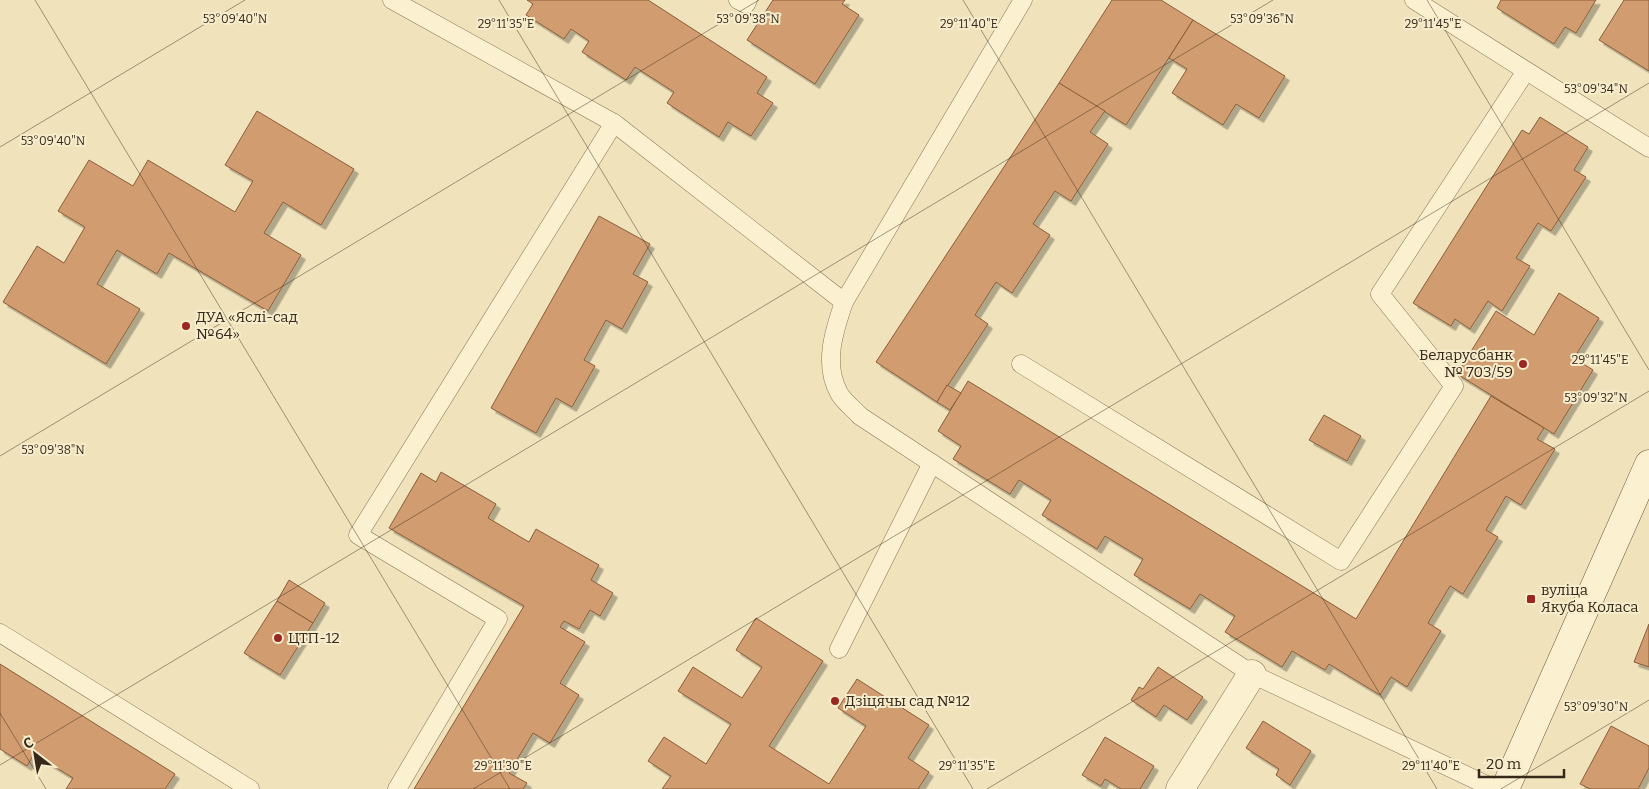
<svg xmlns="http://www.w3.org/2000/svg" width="1649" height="789" viewBox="0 0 1649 789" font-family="Bitter,serif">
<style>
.building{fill:#d19d6f;stroke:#895d39;filter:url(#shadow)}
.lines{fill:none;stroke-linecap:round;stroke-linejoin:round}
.service-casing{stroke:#887355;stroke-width:19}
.minor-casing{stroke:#887355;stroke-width:29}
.secondary-casing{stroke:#6a5338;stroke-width:29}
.service{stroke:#fbf0cf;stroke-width:18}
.minor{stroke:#fbf0cf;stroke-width:28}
.secondary{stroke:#fbf0cf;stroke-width:28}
.ticks{fill:none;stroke:#36291a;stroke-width:1;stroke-opacity:0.45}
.poi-dot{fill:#9a2721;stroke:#f7edcc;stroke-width:2}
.labels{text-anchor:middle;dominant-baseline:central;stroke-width:4;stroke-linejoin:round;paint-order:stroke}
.poi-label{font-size:15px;fill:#36291a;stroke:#f7edcc;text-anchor:start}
.ticks-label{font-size:12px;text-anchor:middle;fill:#36291a;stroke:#f7edcc;stroke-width:4;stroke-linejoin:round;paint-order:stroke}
</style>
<defs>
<filter id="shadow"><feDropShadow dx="4.5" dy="4.5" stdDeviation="0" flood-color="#0004"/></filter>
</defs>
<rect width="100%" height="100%" fill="#f0e3bc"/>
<!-- building -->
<g class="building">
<path d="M527 0H648L767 77 757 93 773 103 751 136 728 122 719 137 667 103 674 92 635 67 626 80 582 52 589 41 571 29 564 39 526 15 533 4Z"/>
<path d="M773 0H845L842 4 859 15 815 84 747 40Z"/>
<path d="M1112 0H1161L1193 20 1126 125 1059 83Z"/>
<path d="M1501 0H1596L1576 33 1565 27 1554 44 1497 8Z"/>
<path d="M1624 0H1649V71L1599 40Z"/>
<path d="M1193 20 1285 76 1259 118 1236 104 1223 125 1172 93 1187 69 1169 58Z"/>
<path d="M1059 83 1105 111 1090 132 1108 144 1071 201 1055 191 1033 224 1050 235 1012 293 996 282 975 315 988 324 937 402 876 362Z"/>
<path d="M257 111 354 169 321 225 283 202 264 233 301 255 268 311 169 253 157 274 117 250 97 284 140 309 106 364 3 302 37 246 64 263 85 227 58 211 89 160 133 186 148 160 235 212 253 181 225 165Z"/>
<path d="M1540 117 1588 147 1574 170 1586 177 1551 231 1538 223 1516 258 1530 266 1502 311 1488 301 1470 329 1455 319 1451 326 1413 303 1522 130 1529 134Z"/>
<path d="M599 216 650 244 633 274 648 282 622 329 606 320 584 360 595 366 572 407 556 398 536 433 491 408Z"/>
<path d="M1559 293 1599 318 1574 358 1593 370 1554 434 1457 374 1496 311 1534 335Z"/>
<path d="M968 381 1356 619 1491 396 1544 428 1537 439 1555 449 1521 505 1506 496 1486 530 1498 537 1463 594 1450 586 1428 623 1441 631 1407 687 1391 677 1380 695 1329 664 1325 670 1292 651 1282 667 1225 632 1235 616 1200 594 1190 609 1134 575 1143 559 1105 536 1097 549 1042 515 1051 500 1019 480 1010 494 953 459 961 446 938 431Z"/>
<path d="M947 385 961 393 950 410 937 402Z"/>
<path d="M1324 415 1361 436 1347 461 1309 440Z"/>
<path d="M441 472 496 504 488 518 529 542 536 529 599 565 591 580 613 593 600 616 590 610 579 629 564 621 560 627 585 642 560 683 579 695 550 743 533 733 509 773 527 783 523 789H414L524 606 389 528 421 473 436 482Z"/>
<path d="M289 580 325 603 313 623 277 601Z"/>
<path d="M277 601 313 623 280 675 244 653Z"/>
<path d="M756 618 823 661 769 746 829 784 866 726 838 708 857 679 929 725 908 758 929 772 918 789H662L671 776 648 761 664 737 706 764 731 724 678 691 693 667 742 698 762 667 736 650Z"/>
<path d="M1649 624V667L1634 662Z"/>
<path d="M0 664 175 774 165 789H66L73 778 34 754 27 766 0 749Z"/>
<path d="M1158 667 1203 697 1187 720 1164 705 1156 717 1131 700 1139 687 1143 689Z"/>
<path d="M1263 721 1311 751 1290 785 1276 775 1279 769 1246 748Z"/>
<path d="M1611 726 1649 746V768L1638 789H1590L1580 784Z"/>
<path d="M1105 737 1154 766 1140 789H1121L1105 779 1101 786 1082 775Z"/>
</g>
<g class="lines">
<defs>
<g id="service">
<path d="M392 0 614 123 844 302"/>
<path d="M738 0 746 4 748 0"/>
<path d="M1023 0 844 302C834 331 823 364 839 393 843 401 854 409 860 416L1252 674 1495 789"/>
<path d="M1414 0 1649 148"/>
<path d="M1021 364 1341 561 1454 386 1380 294 1526 71"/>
<path d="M0 633 250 789"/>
<path d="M839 649 932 463"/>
<path d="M397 789 498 619 358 535 614 123"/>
</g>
<path id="minor" d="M1180 789 1252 674"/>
<path id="secondary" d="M1505 789 1649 464"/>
</defs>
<!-- service casing -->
<use href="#service" class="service-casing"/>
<!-- minor casing -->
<use href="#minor" class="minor-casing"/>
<!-- secondary casing -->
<use href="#secondary" class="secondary-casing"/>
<!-- service -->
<use href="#service" class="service"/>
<!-- minor -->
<use href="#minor" class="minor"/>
<!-- secondary -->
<use href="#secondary" class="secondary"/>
</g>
<!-- ticks -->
<path class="ticks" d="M35 0 510 789M499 0 973 789M963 0 1437 789M1427 0 1649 370M0 147 245 0M0 456 759 0M0 713 46 789M0 765 1273 0M473 789 1649 83M987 789 1649 391M1501 789 1649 700"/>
<!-- markers -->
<g class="poi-dot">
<circle cx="186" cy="326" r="5"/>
<circle cx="1523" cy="364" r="5"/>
<rect x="1526" y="594" width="10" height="10" rx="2.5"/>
<circle cx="278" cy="638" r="5"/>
<circle cx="835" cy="701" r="5"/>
</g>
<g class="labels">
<!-- poi labels -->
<g class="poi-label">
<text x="196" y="317">ДУА «Яслі-сад<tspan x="196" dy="17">№64»</tspan></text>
<text x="1513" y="355" text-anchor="end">Беларусбанк<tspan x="1513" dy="17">№ 703/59</tspan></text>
<text x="1541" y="590">вуліца<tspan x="1541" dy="17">Якуба Коласа</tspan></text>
<text x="288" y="638">ЦТП-12</text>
<text x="845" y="701">Дзіцячы сад №12</text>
</g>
</g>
<g class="ticks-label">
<text x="235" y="23">53°09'40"N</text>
<text x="748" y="23">53°09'38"N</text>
<text x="1262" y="23">53°09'36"N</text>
<text x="506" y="28">29°11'35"E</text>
<text x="969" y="28">29°11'40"E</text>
<text x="1433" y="28">29°11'45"E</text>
<text x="1596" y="93">53°09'34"N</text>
<text x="53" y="145">53°09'40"N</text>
<text x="1600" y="364">29°11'45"E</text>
<text x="1596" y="402">53°09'32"N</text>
<text x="53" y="454">53°09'38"N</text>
<text x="1596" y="711">53°09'30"N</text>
<text x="503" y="770">29°11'30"E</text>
<text x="967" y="770">29°11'35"E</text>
<text x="1431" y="770">29°11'40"E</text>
</g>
<!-- north arrow -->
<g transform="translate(35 754) rotate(329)" stroke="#f7edcc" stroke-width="4" paint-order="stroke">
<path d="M0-4L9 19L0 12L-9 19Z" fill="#36291a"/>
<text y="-8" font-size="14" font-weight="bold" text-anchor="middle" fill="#36291a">С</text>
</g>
<!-- scale -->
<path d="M1479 769v8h85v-8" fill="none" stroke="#36291a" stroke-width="2.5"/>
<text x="1486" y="769" font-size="15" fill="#36291a" stroke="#f7edcc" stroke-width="4" paint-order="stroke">20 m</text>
</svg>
